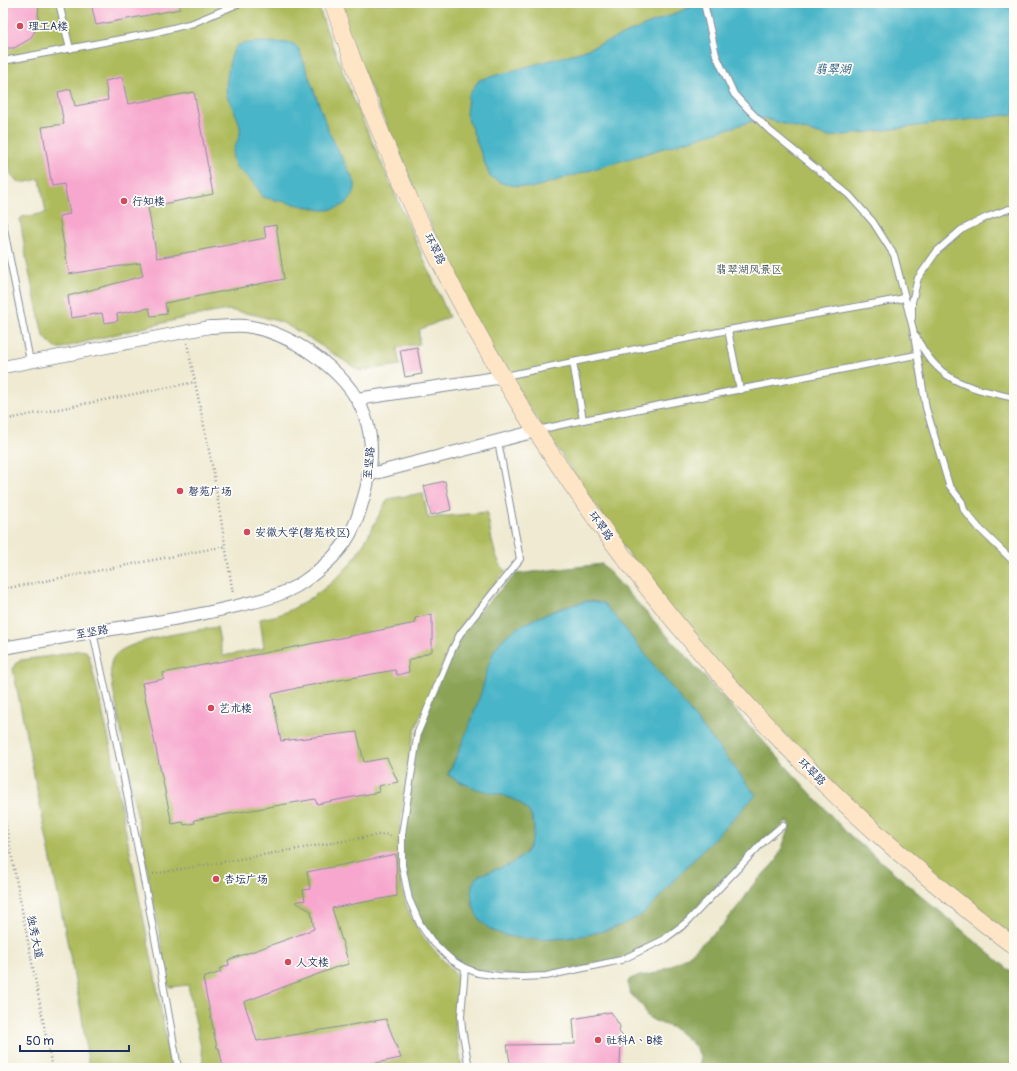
<svg xmlns="http://www.w3.org/2000/svg" width="1017" height="1071" viewBox="0 0 1017 1071" font-family="Pangolin,'LXGW WenKai TC',sans-serif">
<style>
.green{fill:#aebb5c;stroke:#64755d}
.forest{fill:#8aa354;stroke:#526959;fill-rule:evenodd}
.water{fill:#4ab5c8;stroke:#327293}
.building{fill:#f7a7cd}
.lines{fill:none;stroke-linecap:round;stroke-linejoin:round}
.lane-casing{stroke:#858c98;stroke-width:8}
.street-casing{stroke:#858c98;stroke-width:14}
.secondary-casing{stroke:#858c98;stroke-width:18}
.path{stroke:#858c98;stroke-width:2.5;stroke-dasharray:1 3;stroke-linecap:butt}
.lane{stroke:#fff;stroke-width:6}
.street{stroke:#fff;stroke-width:12}
.secondary{stroke:#fee5c5;stroke-width:17}
.poi-dot{fill:#d1495b;stroke:#fdfcf7;stroke-width:1.5}
.labels{text-anchor:middle;dominant-baseline:central;stroke-width:3.5;stroke-linejoin:round;paint-order:stroke}
.poi-label{font-size:11px;fill:#1b2f5e;stroke:#fdfcf7;text-anchor:start}
.street-label{font-size:11px;fill:#1b2f5e;stroke:#fdfcf7}
.park-label{font-size:11px;fill:#47595d;stroke:#fdfcf7}
.water-label{font-size:12px;font-style:italic;fill:#2b5e83;stroke:#fdfcf7}
</style>
<rect width="100%" height="100%" fill="#fdfcf7"/>
<filter id="ink" filterUnits="userSpaceOnUse"><feTurbulence type="fractalNoise" baseFrequency=".025" numOctaves="2"/><feDisplacementMap in="SourceGraphic" scale="8" xChannelSelector="R" yChannelSelector="G"/><feConvolveMatrix kernelMatrix="1 2 1 2 8 2 1 2 1" color-interpolation-filters="sRGB"/></filter>
<filter id="wash" filterUnits="userSpaceOnUse"><feTurbulence type="fractalNoise" baseFrequency=".012" numOctaves="4" result="noise"/><feDisplacementMap in="SourceGraphic" scale="16" xChannelSelector="R" yChannelSelector="G"/><feGaussianBlur stdDeviation="0.9" result="paint"/><feColorMatrix in="noise" values="0 0 0 0 0 0 0 0 0 0 0 0 0 0 0 0 0 1.4 0 .05"/><feComposite in="paint" operator="in"/></filter>
<g filter="url(#wash)">
<rect width="100%" height="100%" fill="#efead1"/>
<!-- green -->
<g class="green">
<path d="M3 3H318L324 23 353 98 449 317 419 330V344L397 348 400 365 360 371 301 333 281 322 256 315 228 310 188 317 100 338 62 348H56L51 344 43 335 27 263 20 219 22 217 46 213 40 179C28 181 20 187 11 175L3 127Z"/>
<path d="M333 3H1014V946L903 856 672 618 478 332Z"/>
<path d="M423 493 428 518 487 512C491 532 492 557 506 572 487 592 467 614 454 639 447 653 441 668 435 683 429 698 421 712 416 728 410 746 408 765 406 784 400 825 393 866 407 907 417 935 439 955 458 977L460 983 455 1007V1027L462 1068H188L204 1063 188 985 170 987 167 984 165 964 113 688C112 678 108 667 113 658 124 639 194 631 217 627L223 656 264 648 260 619C268 617 278 616 286 612 308 602 339 580 353 560 367 541 376 519 388 499Z"/>
<path d="M79 650 86 651 89 656 111 748 121 807 155 976 171 1068H89L81 1011 13 669 15 664 21 660 58 655Z"/>
</g>
<!-- forest -->
<path class="forest" d="M602 564 846 832 1008 969 1014 972V1068H696C711 1055 683 1034 673 1028 664 1024 654 1022 647 1016L644 1008 630 993 628 987V982L630 979 635 977 657 973 669 967 689 955 722 926 743 900 752 886 777 860 790 827 789 822 788 821 785 822 783 825 687 922 641 952 599 965 522 977 465 968 431 940 409 899 401 851 418 732 452 650 472 618 516 574ZM587 601H595L612 929 584 935 543 939 479 875 510 865 522 857 531 845 535 833 533 823 530 813 518 801 448 774 465 739 481 694 491 660 558 609Z"/>
<!-- water -->
<g class="water">
<path d="M700 3H1014V114L829 137 763 118 532 188 504 184 490 177 466 114 468 96 479 80 583 51Z"/>
<path d="M261 42 291 43 295 45 299 49 329 132 355 183C357 201 339 211 322 210L262 197C258 186 251 180 243 173 240 171 236 168 235 165 227 147 242 143 240 127 238 116 231 106 227 96 224 88 230 50 237 46 243 42 254 43 261 42Z"/>
<path d="M587 601 603 603 615 616 756 795C728 824 700 853 672 882 665 891 650 909 641 915 612 933 567 941 533 939 515 938 494 936 481 921 472 911 465 883 480 875 484 873 490 872 494 870 511 865 527 858 532 840 535 832 535 822 530 814 518 793 491 795 472 787 463 784 456 779 448 775 460 749 471 723 480 696 486 679 488 656 500 642 518 621 562 608 587 601Z"/>
</g>
<g id="blocks">
<!-- building -->
<g class="building">
<path d="M3 3H39L38 18 35 31 30 39 14 48H3Z"/>
<path d="M91 3H180V9L96 25Z"/>
<path d="M122 77 128 104 194 92 213 194 148 207 157 258 266 238 264 227 276 225 284 279 165 303 167 314 151 316 149 308 117 314 118 321 104 323 102 313 71 318 68 296 143 276 140 263 69 274 59 216 70 214 64 184 52 186 42 127 64 124 58 92 71 89 75 106 108 100 105 81Z"/>
<path d="M417 347 422 374 405 377 400 350Z"/>
<path d="M445 481 451 510 431 515 424 486Z"/>
<path d="M432 614V651L408 661 409 672 397 675 395 670 301 687 272 694 281 741 357 732 364 762 387 758 398 782 378 786 379 792 317 804 315 799 194 820 195 823 184 825 183 822 172 824 142 683 164 679 163 673 416 623 415 618Z"/>
<path d="M396 854 397 896 332 908 349 964 334 968 244 1002 257 1041 386 1019 401 1058 351 1068H223L219 1048H217L203 978 221 972 219 969 229 965 228 960 288 939 314 929 311 911 295 902 305 900 303 890 310 889 307 872Z"/>
<path d="M611 1012 620 1026 619 1032 624 1037 621 1040 620 1068H511L507 1045 575 1044 573 1019Z"/>
</g>
</g>
</g>
<g filter="url(#ink)">
<use href="#blocks" fill-opacity="0" stroke="#858c98" stroke-width="1"/>
<g class="lines">
<defs>
<g id="lane">
<path d="M59 3 70 49"/>
<path d="M704 3 716 55 734 94 748 109 769 130 849 195 873 222 894 255 913 329 926 408 949 485 962 502 964 510 979 528 1014 562"/>
<path d="M3 61 153 33 193 23 240 3"/>
<path d="M3 224 30 361"/>
<path d="M912 318V302L918 278 937 251 961 230 987 217 1009 209H1014"/>
<path d="M728 330 740 390"/>
<path d="M916 336C938 383 968 387 1014 398"/>
<path d="M573 362 583 420"/>
<path d="M505 376 728 330 905 298"/>
<path d="M538 430 583 420 916 355"/>
<path d="M498 441 520 559 460 634 452 650 418 732 402 834V865L409 899 420 924 431 940 445 954 453 961 465 968 478 973 499 976 522 977 546 976 621 960 663 940 687 922 764 841 783 825"/>
<path d="M93 632C125 777 153 922 178 1068"/>
<path d="M465 968 461 1016 462 1029 469 1068"/>
</g>
<g id="street">
<path d="M3 367 210 327C221 327 233 325 245 326 270 329 291 339 311 353 366 390 383 437 363 500 360 509 358 518 354 526 344 550 324 567 303 582 281 597 254 602 228 608 183 619 138 625 92 632 62 637 33 643 3 648"/>
<path d="M357 399 503 377"/>
<path d="M368 475 536 431"/>
</g>
<path id="secondary" d="M333 3C437 323 631 612 881 837 924 875 968 912 1014 946"/>
</defs>
<!-- lane casing -->
<use href="#lane" class="lane-casing"/>
<!-- street casing -->
<use href="#street" class="street-casing"/>
<!-- secondary casing -->
<use href="#secondary" class="secondary-casing"/>
<!-- path -->
<g class="path">
<path d="M187 343 213 470 233 594"/>
<path d="M3 420 195 382"/>
<path d="M3 589 226 546"/>
<path d="M3 810 52 1068"/>
<path d="M153 874 384 834 392 836"/>
</g>
<!-- lane -->
<use href="#lane" class="lane"/>
<!-- street -->
<use href="#street" class="street"/>
<!-- secondary -->
<use href="#secondary" class="secondary"/>
</g>
</g>
<!-- markers -->
<g class="poi-dot">
<circle cx="20" cy="26" r="4"/>
<circle cx="124" cy="201" r="4"/>
<circle cx="180" cy="491" r="4"/>
<circle cx="247" cy="532" r="4"/>
<circle cx="211" cy="708" r="4"/>
<circle cx="216" cy="879" r="4"/>
<circle cx="288" cy="962" r="4"/>
<circle cx="598" cy="1040" r="4"/>
</g>
<g class="labels">
<!-- poi labels -->
<g class="poi-label">
<text x="28" y="26">理工A楼</text>
<text x="132" y="201">行知楼</text>
<text x="188" y="491">磬苑广场</text>
<text x="255" y="532">安徽大学(磬苑校区)</text>
<text x="219" y="708">艺术楼</text>
<text x="224" y="879">杏坛广场</text>
<text x="296" y="962">人文楼</text>
<text x="606" y="1040">社科A、B楼</text>
</g>
<!-- street labels -->
<g class="street-label">
<text transform="translate(435 249) rotate(64)">环翠路</text>
<text transform="translate(369 463) rotate(-84)">至坚路</text>
<text transform="translate(601 526) rotate(54)">环翠路</text>
<text transform="translate(92 632) rotate(-9)">至坚路</text>
<text transform="translate(812 772) rotate(45)">环翠路</text>
<text transform="translate(35 937) rotate(79)">独秀大道</text>
</g>
<!-- park labels -->
<g class="park-label">
<text x="749" y="269">翡翠湖风景区</text>
</g>
<!-- water labels -->
<g class="water-label">
<text x="833" y="69">翡翠湖</text>
</g>
</g>
<!-- margin -->
<rect width="1017" height="1071" fill="none" stroke="#fdfcf7" stroke-width="16"/>
<!-- scale -->
<path d="M20 1045v6h109v-6" fill="none" stroke="#1b2f5e" stroke-width="2"/>
<text x="26" y="1045" font-size="12" fill="#1b2f5e" stroke="#fdfcf7" stroke-width="3" paint-order="stroke">50 m</text>
</svg>
